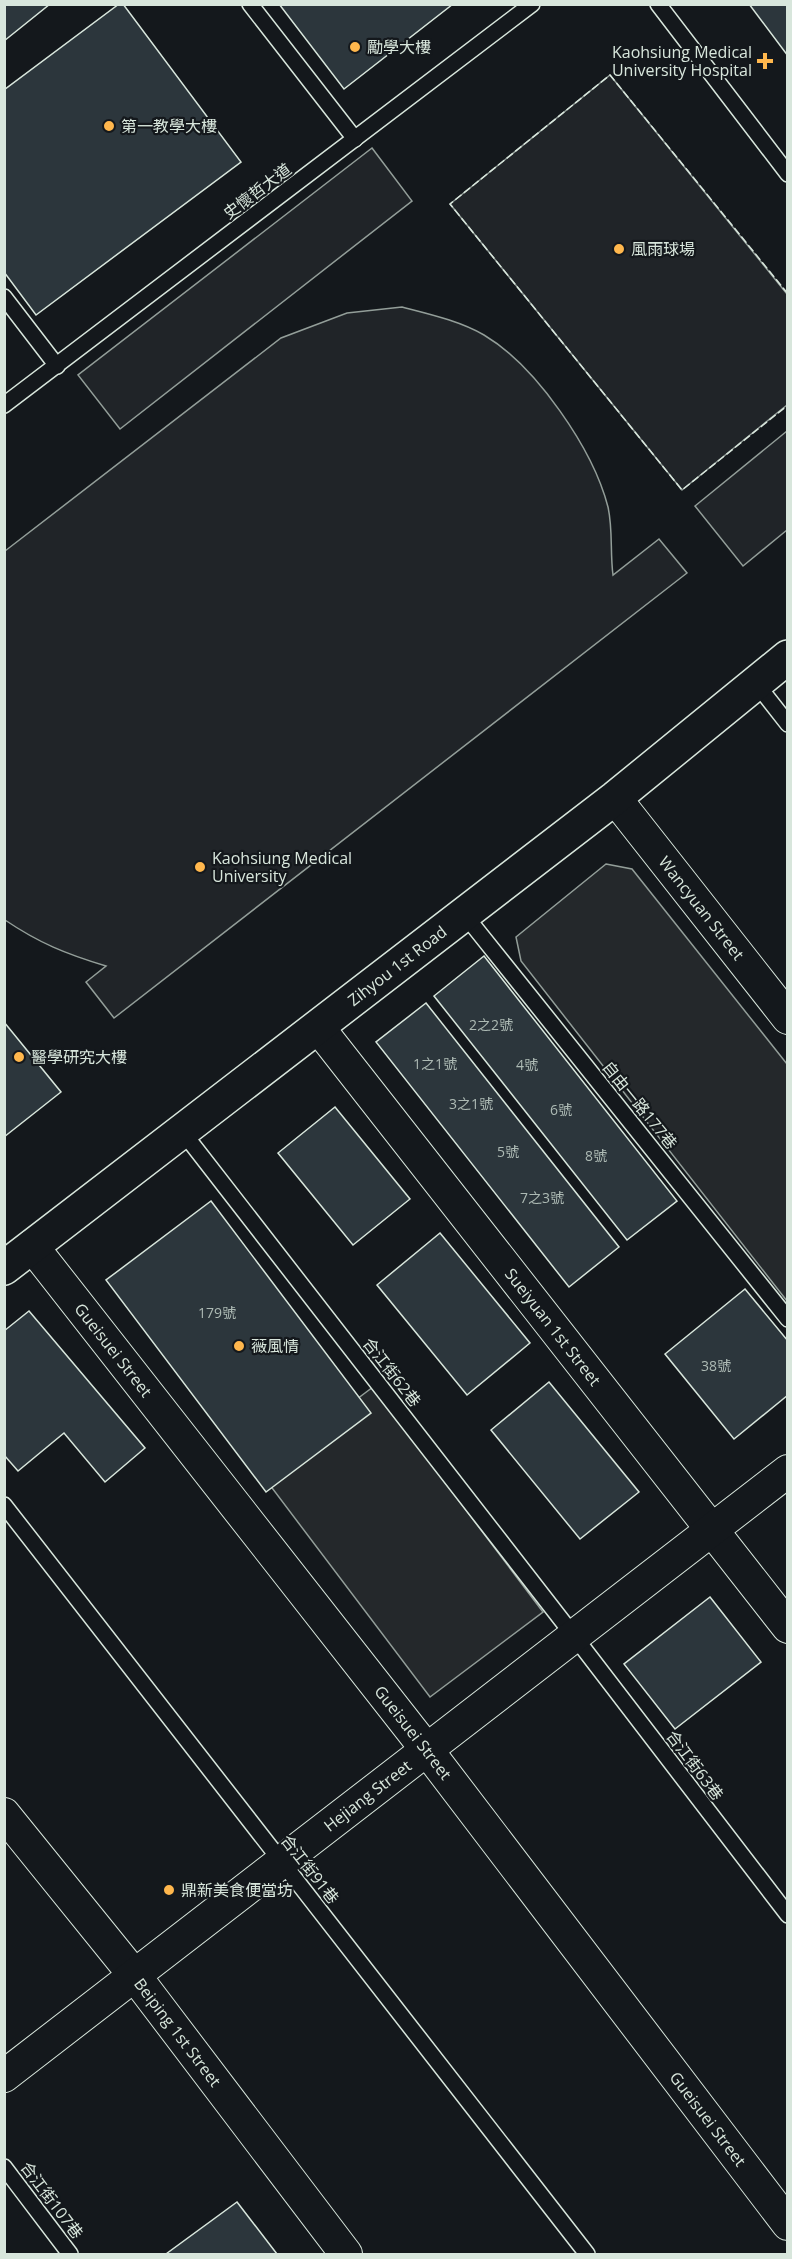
<svg xmlns="http://www.w3.org/2000/svg" width="792" height="2259" viewBox="0 0 792 2259" font-family="'Open Sans','Noto Sans TC',sans-serif">
<style>
.green{fill:#202428;stroke:#939e99;stroke-width:1.5}
.parking{fill:#24282b;stroke:#939e99;stroke-width:1.5}
.building{fill:#2c363c;stroke:#d8e6dc;stroke-width:1.5}
.lines{fill:none;stroke-linecap:round;stroke-linejoin:round}
.service-casing{stroke:#d8e6dc;stroke-width:18}
.minor-casing{stroke:#d8e6dc;stroke-width:34}
.tertiary-casing{stroke:#d8e6dc;stroke-width:36}
.service{stroke:#14181c;stroke-width:15}
.minor{stroke:#14181c;stroke-width:32}
.tertiary{stroke:#14181c;stroke-width:33}
.fence{stroke:#d8e6dc;stroke-width:1.5;stroke-dasharray:8 3;stroke-linecap:butt}
.poi-dot{fill:#ffb74d;stroke:#14181c;stroke-width:2}
.labels{text-anchor:middle;dominant-baseline:central;stroke-width:4.5;stroke-linejoin:round;paint-order:stroke}
.number-label{font-size:14px;fill:#adbab4}
.poi-label{font-size:16px;fill:#d8e6dc;stroke:#14181c;text-anchor:start}
.street-label{font-size:16px;fill:#d8e6dc;stroke:#14181c}
</style>
<rect width="100%" height="100%" fill="#14181c"/>
<!-- green -->
<g class="green">
<path d="M610 75 787 294V405L682 490 450 204Z"/>
<path d="M372 148 412 201 120 429 78 375Z"/>
<path d="M402 307C429 314 460 321 484 335 536 366 593 449 608 507 613 529 610 553 613 575L659 539 687 573 114 1018 86 982 106 966C66 954 39 943 5 920V551L281 338 347 313Z"/>
<path d="M787 431V530L743 566 695 506Z"/>
</g>
<!-- parking -->
<g class="parking">
<path d="M606 864 632 869 787 1064V1301L521 961 516 937Z"/>
<path d="M373 1387 543 1612 430 1697 260 1472Z"/>
</g>
<!-- building -->
<g class="building">
<path d="M4 4H50L4 41Z"/>
<path d="M119 4H123L241 162 36 315 4 272V90Z"/>
<path d="M279 4H453L344 89Z"/>
<path d="M749 4H788V56Z"/>
<path d="M484 956 677 1201 627 1240 434 996Z"/>
<path d="M426 1003 619 1247 569 1287 376 1042Z"/>
<path d="M4 1022 61 1092 4 1137Z"/>
<path d="M335 1107 410 1199 353 1245 278 1153Z"/>
<path d="M211 1201 371 1413 266 1492 106 1280Z"/>
<path d="M440 1233 530 1343 467 1395 377 1285Z"/>
<path d="M745 1289 788 1341V1395L734 1439 665 1354Z"/>
<path d="M29 1311 145 1448 105 1482 64 1433 18 1471 4 1455V1331Z"/>
<path d="M549 1382 639 1492 580 1539 491 1430Z"/>
<path d="M710 1597 761 1662 675 1729 624 1664Z"/>
<path d="M237 2202 277 2254H166Z"/>
</g>
<g class="lines">
<defs>
<g id="service">
<path d="M250 4 355 139"/>
<path d="M658 4 788 174"/>
<path d="M4 297 57 366"/>
<path d="M4 405 532 4"/>
<path d="M755 682 788 724"/>
<path d="M464 914 788 1319"/>
<path d="M182 1131 574 1636 788 1915"/>
<path d="M4 1505 587 2254"/>
<path d="M4 2167 70 2254"/>
</g>
<g id="minor">
<path id="s1" d="M615 798 788 1018"/>
<path id="s2" d="M318 1027 788 1627"/>
<path id="s3" d="M32 1246 427 1750 788 2224"/>
<path id="s4" d="M4 1814 135 1976 346 2254"/>
<path id="s5" d="M4 2076 788 1471"/>
</g>
<g id="tertiary">
<path id="s6" d="M4 1268 615 798 788 657"/>
</g>
</defs>
<!-- service casing -->
<use href="#service" class="service-casing"/>
<!-- minor casing -->
<use href="#minor" class="minor-casing"/>
<!-- tertiary casing -->
<use href="#tertiary" class="tertiary-casing"/>
<!-- service -->
<use href="#service" class="service"/>
<!-- minor -->
<use href="#minor" class="minor"/>
<!-- tertiary -->
<use href="#tertiary" class="tertiary"/>
<!-- fence -->
<path class="fence" d="M788 294 610 75 450 204 682 490 788 405"/>
</g>
<!-- markers -->
<g class="poi-dot">
<circle cx="355" cy="47" r="6"/>
<path d="M762 52h6v6h6v6h-6v6h-6v-6h-6v-6h6z"/>
<circle cx="109" cy="126" r="6"/>
<circle cx="619" cy="249" r="6"/>
<circle cx="200" cy="867" r="6"/>
<circle cx="19" cy="1057" r="6"/>
<circle cx="239" cy="1346" r="6"/>
<circle cx="169" cy="1890" r="6"/>
</g>
<g class="labels">
<!-- number labels -->
<g class="number-label">
<text x="491" y="1024">2之2號</text>
<text x="435" y="1063">1之1號</text>
<text x="527" y="1064">4號</text>
<text x="471" y="1103">3之1號</text>
<text x="561" y="1109">6號</text>
<text x="508" y="1151">5號</text>
<text x="596" y="1155">8號</text>
<text x="542" y="1197">7之3號</text>
<text x="217" y="1312">179號</text>
<text x="716" y="1365">38號</text>
</g>
<!-- poi labels -->
<g class="poi-label">
<text x="367" y="47">勵學大樓</text>
<text x="752" y="52" text-anchor="end">Kaohsiung Medical<tspan x="752" dy="18">University Hospital</tspan></text>
<text x="121" y="126">第一教學大樓</text>
<text x="631" y="249">風雨球場</text>
<text x="212" y="858">Kaohsiung Medical<tspan x="212" dy="18">University</tspan></text>
<text x="31" y="1057">醫學研究大樓</text>
<text x="251" y="1346">薇風情</text>
<text x="181" y="1890">鼎新美食便當坊</text>
</g>
<!-- street labels -->
<g class="street-label">
<text transform="translate(257 191) rotate(-37)">史懷哲大道</text>
<text stroke="none"><textPath href="#s1" startOffset="140">Wancyuan Street</textPath></text>
<text stroke="none"><textPath href="#s6" startOffset="496">Zihyou 1st Road</textPath></text>
<text transform="translate(640 1105) rotate(51)">自由一路177巷</text>
<text stroke="none"><textPath href="#s2" startOffset="381">Sueiyuan 1st Street</textPath></text>
<text stroke="none"><textPath href="#s3" startOffset="132">Gueisuei Street</textPath></text>
<text transform="translate(392 1372) rotate(52)">合江街62巷</text>
<text stroke="none"><textPath href="#s3" startOffset="618">Gueisuei Street</textPath></text>
<text transform="translate(695 1765) rotate(53)">合江街63巷</text>
<text stroke="none"><textPath href="#s5" startOffset="459">Hejiang Street</textPath></text>
<text transform="translate(310 1869) rotate(52)">合江街91巷</text>
<text stroke="none"><textPath href="#s4" startOffset="279">Beiping 1st Street</textPath></text>
<text stroke="none"><textPath href="#s3" startOffset="1104">Gueisuei Street</textPath></text>
<text transform="translate(52 2200) rotate(53)">合江街107巷</text>
</g>
</g>
<!-- border -->
<rect width="792" height="2259" fill="none" stroke="#d8e6dc" stroke-width="12"/>
</svg>
